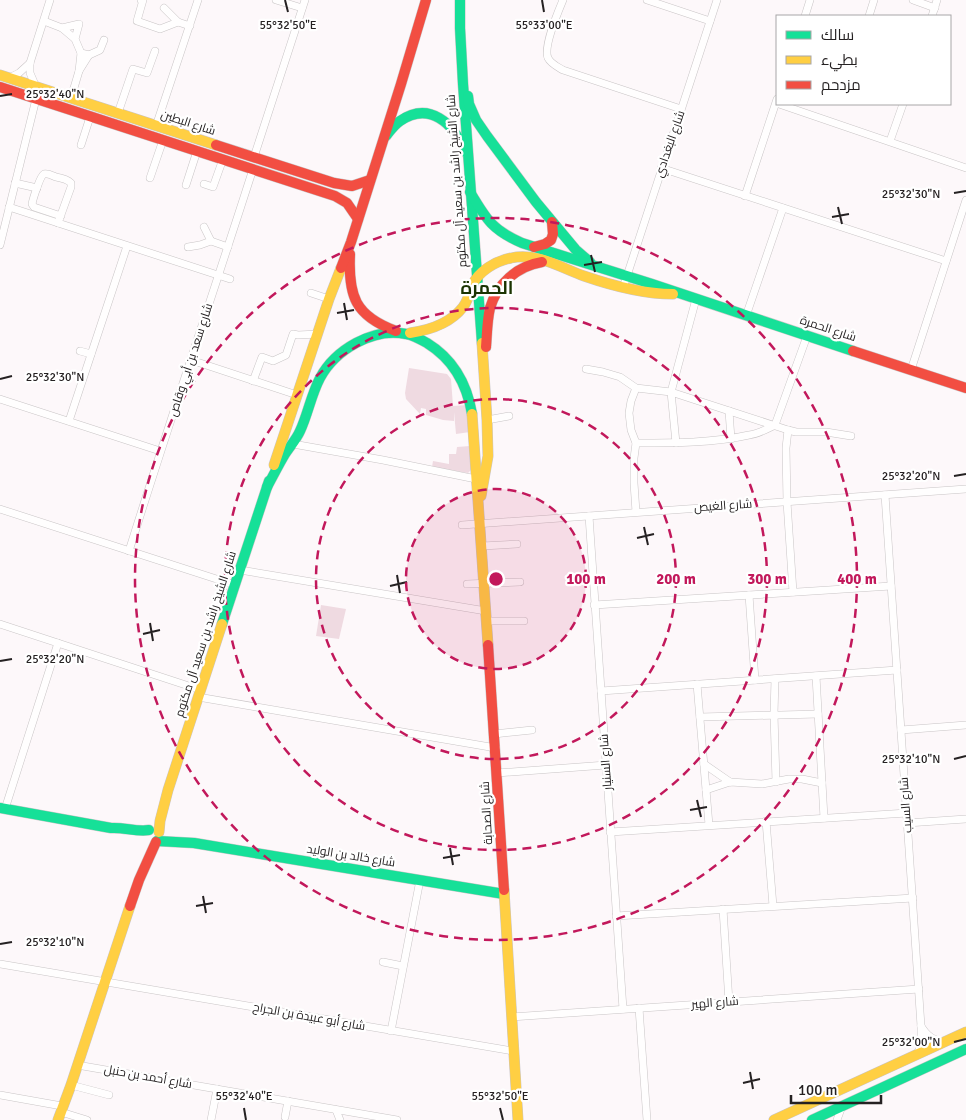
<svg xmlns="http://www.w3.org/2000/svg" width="966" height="1120" viewBox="0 0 966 1120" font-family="Signika,Cairo,sans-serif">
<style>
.green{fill:#efdae1}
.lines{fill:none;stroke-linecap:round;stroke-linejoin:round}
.street-casing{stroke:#c9c5c6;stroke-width:8}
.fast-casing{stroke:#c9c5c6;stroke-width:11}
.slow-casing{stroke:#c9c5c6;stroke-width:11}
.jam-casing{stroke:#c9c5c6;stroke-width:11}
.street{stroke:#fffefe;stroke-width:7}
.fast{stroke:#16e098;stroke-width:10}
.slow{stroke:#ffcf43;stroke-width:10}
.jam{stroke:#f24e42;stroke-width:10}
.ticks{fill:none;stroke:#252122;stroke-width:2}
.ring{fill:none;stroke:#c2185b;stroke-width:2.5;stroke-dasharray:9 6}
.labels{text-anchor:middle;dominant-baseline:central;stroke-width:4.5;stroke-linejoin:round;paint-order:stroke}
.street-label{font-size:12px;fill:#252122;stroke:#fff}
.district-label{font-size:18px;font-weight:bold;fill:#1b3402;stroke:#fff}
.ticks-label{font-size:12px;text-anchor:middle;fill:#252122;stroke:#fff;stroke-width:4.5;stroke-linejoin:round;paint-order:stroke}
.centre{fill:#c2185b;stroke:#fff;stroke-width:2.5}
.ring-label{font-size:15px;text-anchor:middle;font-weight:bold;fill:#c2185b;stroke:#fff;stroke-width:4.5;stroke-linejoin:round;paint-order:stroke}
</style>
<rect width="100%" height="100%" fill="#fdf8fa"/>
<!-- green -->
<g class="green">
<path d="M409 368 447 374 451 379 453 406 467 405 470 432 456 434 454 412V421L443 420 426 415V409L421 408 420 414 406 399 405 393Z"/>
<path d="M470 446 472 469 468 473 432 467 433 461 449 464V454H456L457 447Z"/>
<path d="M321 605 346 609 339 639 316 636Z"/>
</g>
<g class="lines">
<defs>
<g id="street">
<path d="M141 0H143L137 21 160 29 178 22 190 26"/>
<path d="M276 0 302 8"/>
<path d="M563 0C558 12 543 47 548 58 551 64 558 67 563 70L681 109"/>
<path d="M647 0 710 21"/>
<path d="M913 0 935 8"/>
<path d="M164 8 178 22"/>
<path d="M805 16 810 0"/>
<path d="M869 16 874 0"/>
<path d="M932 16 937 0"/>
<path d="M44 21 62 28"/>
<path d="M75 39 79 24 62 28 75 39 81 53 89 55"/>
<path d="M81 53 79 71 89 55 100 50 104 40"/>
<path d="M9 78 19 73 30 63"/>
<path d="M36 87 30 73V63L50 0"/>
<path d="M71 98 79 71"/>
<path d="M779 104 966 168"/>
<path d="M118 113 133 69 147 73 155 51"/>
<path d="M156 126 198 0"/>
<path d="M890 141 903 104"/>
<path d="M81 145 90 117"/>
<path d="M254 157 305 0"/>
<path d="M661 168 946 261"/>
<path d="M150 178 163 140"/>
<path d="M15 183 37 188"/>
<path d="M204 184 213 187 223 159"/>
<path d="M186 185 197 151"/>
<path d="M745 196 777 99"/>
<path d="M9 207 230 279"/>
<path d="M58 223 71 187V183C67 179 62 178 56 177 53 176 48 173 44 174 40 176 33 199 32 204L34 207 61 216"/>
<path d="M211 241 228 247"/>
<path d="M0 245 36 99"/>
<path d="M188 247 200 245 211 241 204 227"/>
<path d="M623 288 717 0"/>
<path d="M311 293 329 299"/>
<path d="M746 316 783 208"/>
<path d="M80 351 91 354"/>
<path d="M191 360 297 395"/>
<path d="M586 369 603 372 620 377 636 388 671 392 788 430 796 432H826L851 436"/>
<path d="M911 370 966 200"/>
<path d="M253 381 262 357 273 361 286 355 293 334 298 335 318 334"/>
<path d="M0 399 160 451"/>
<path d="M729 411 731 439"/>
<path d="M487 420 509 416"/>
<path d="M69 421 127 246"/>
<path d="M788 430 786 448 787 502 793 592"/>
<path d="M636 443C673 443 714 443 749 435 758 434 767 429 775 425L807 336"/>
<path d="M676 443 671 392 696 299"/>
<path d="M293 444 383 460 476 479"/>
<path d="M885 495 921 1026V1040L918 1054"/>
<path d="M0 509 235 585"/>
<path d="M636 512 634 483V458L636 443 631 430 629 413 631 401 636 388"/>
<path d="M589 516 623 1009"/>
<path d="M462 525 966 489"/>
<path d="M482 546 517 544"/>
<path d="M129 551C169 423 212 297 253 169"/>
<path d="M240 570 486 611"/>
<path d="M467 584 520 582"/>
<path d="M749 595 755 680"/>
<path d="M594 605 891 586"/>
<path d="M487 621H524"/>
<path d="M0 624 201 690"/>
<path d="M816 676 824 818"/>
<path d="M775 679 774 714 776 782"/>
<path d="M697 684 709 825"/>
<path d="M601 691 897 670"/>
<path d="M198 697 496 748"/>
<path d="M700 717 818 714"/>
<path d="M901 730 966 725"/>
<path d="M494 734 532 730"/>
<path d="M704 764 730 782"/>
<path d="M497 773 606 765"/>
<path d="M706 790 730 782 762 784 789 779H802L822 783"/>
<path d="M5 809 58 643"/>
<path d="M766 821 773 906"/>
<path d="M907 823 966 819"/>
<path d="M610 832 907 813"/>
<path d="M723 909 729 1002"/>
<path d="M616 916 913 898"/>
<path d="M383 962 403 966"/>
<path d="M0 964 513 1051"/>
<path d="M639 1008 647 1120"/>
<path d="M511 1017 919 989"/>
<path d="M921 1026C927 1036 933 1040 944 1042"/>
<path d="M391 1031 420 880"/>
<path d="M77 1065 397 1120"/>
<path d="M71 1085 109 1095"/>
<path d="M0 1095 62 1106"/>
<path d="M336 1110 340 1120"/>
<path d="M61 1112 87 1120"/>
<path d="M285 1117 288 1101"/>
<path d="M211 1120 217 1089"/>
<path d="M837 1120 842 1106"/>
</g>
<g id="fast">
<path d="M460 0V28L463 84 482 343"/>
<path d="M468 96 469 104 476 120 487 136 536 202 576 250 590 262"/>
<path d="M386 136C390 131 394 125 400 121 429 101 454 123 464 151"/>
<path d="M470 192C486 219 492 230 522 243L652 284 853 351"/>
<path d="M267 487C273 476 279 464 285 454 290 446 296 440 300 431 308 414 311 395 320 378 335 350 373 327 406 334 413 335 420 339 427 343 453 359 467 384 472 414"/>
<path d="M222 624 269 481"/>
<path d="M0 808 111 828C124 827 136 832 149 830"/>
<path d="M157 841 194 843 504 894"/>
<path d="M812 1120 966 1049"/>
</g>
<g id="slow">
<path d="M0 75 216 145"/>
<path d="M410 333C430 330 450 324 463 307 468 301 469 293 472 286 478 271 496 261 511 258 537 252 561 268 584 276 613 286 642 294 673 294"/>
<path d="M472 414 488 645"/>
<path d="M274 465 329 299 341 268"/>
<path d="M481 496 488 456 487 420 482 343"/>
<path d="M159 832 160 821 168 790 222 624"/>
<path d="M504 890 518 1120"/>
<path d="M58 1120 71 1085 130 906"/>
<path d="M774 1120 966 1032"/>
</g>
<g id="jam">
<path d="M0 87 335 196 347 203 358 219"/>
<path d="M216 145 334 183 352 186 370 180"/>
<path d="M534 247 545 244 551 240 553 234 552 222"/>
<path d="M350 254C348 296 355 316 396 331"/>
<path d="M341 268 351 242 401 84 426 0"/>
<path d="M486 347C487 334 487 321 490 308 497 284 517 266 542 262"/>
<path d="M853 351 966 388"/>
<path d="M488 645 504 890"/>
<path d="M130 906 139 880 156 842"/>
</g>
</defs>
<!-- street casing -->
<use href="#street" class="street-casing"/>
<!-- fast casing -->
<use href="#fast" class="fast-casing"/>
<!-- slow casing -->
<use href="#slow" class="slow-casing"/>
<!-- jam casing -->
<use href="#jam" class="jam-casing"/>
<!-- street -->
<use href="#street" class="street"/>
<!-- fast -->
<use href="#fast" class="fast"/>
<!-- slow -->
<use href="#slow" class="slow"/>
<!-- jam -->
<use href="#jam" class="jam"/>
</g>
<!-- ticks -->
<path class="ticks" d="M285 0 288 12M542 0 544 12M0 96 12 94M954 193 966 191M838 207 842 224M832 217 849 214M591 255 595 272M584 265 602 262M344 303 347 320M337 313 354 310M0 379 12 376M954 476 966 474M644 527 648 545M637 538 654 534M397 575 400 593M390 586 407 582M150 623 153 641M143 634 160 630M0 661 12 659M954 759 966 756M697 800 701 817M690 810 707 807M450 848 453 865M443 858 460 855M203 896 206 913M196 906 213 903M0 944 12 942M954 1042 966 1039M750 1072 753 1089M743 1083 760 1079M244 1108 246 1120M500 1108 503 1120"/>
<!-- distance rings -->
<circle cx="496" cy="579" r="90" fill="#c2185b" fill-opacity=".12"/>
<g class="ring">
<circle cx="496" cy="579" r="90"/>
<circle cx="496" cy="579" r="180"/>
<circle cx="496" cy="579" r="271"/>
<circle cx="496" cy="579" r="361"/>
</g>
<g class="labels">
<!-- street labels -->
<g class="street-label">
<text transform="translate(188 123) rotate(18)">شارع البطين</text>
<text transform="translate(670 144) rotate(-71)">شارع البغدادي</text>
<text transform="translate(457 181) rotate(-94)">شارع الشيخ راشد بن سعيد آل مكتوم</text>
<text transform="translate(828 329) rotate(18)">شارع الحمرة</text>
<text transform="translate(191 360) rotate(-72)">شارع سعد بن أبي وقاص</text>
<text transform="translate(723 506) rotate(-4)">شارع الغيص</text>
<text transform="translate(206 634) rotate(-72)">شارع الشيخ راشد بن سعيد آل مكتوم</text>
<text transform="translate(606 762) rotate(-94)">شارع السنيار</text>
<text transform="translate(906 805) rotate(-94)">شارع السيب</text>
<text transform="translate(487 813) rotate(-93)">شارع الصحابة</text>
<text transform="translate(351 856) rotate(9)">شارع خالد بن الوليد</text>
<text transform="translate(715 1003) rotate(-4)">شارع الهير</text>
<text transform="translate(309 1017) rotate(10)">شارع أبو عبيدة بن الجراح</text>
<text transform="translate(148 1077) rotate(10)">شارع أحمد بن حنبل</text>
</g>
<!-- district labels -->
<g class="district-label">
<text x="487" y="288">الحمرة</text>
</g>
</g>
<g class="ticks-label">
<text x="288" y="29">55°32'50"E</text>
<text x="544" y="29">55°33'00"E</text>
<text x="55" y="98">25°32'40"N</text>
<text x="911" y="198">25°32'30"N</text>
<text x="55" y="381">25°32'30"N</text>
<text x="911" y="480">25°32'20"N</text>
<text x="55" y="663">25°32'20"N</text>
<text x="911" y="763">25°32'10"N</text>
<text x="55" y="946">25°32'10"N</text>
<text x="911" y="1046">25°32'00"N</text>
<text x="244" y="1100">55°32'40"E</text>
<text x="500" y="1100">55°32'50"E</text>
</g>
<circle cx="496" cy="579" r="8" class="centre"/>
<g class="ring-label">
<text x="586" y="584">100 m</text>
<text x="676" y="584">200 m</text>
<text x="767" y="584">300 m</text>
<text x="857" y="584">400 m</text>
</g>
<!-- legend -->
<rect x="776" y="15" width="175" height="90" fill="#ffffff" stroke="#a8a6a7"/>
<rect x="786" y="31" width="25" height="8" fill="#16e098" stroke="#a8a6a7"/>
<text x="821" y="40" font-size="15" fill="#252122">سالك</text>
<rect x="786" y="56" width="25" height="8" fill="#ffcf43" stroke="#a8a6a7"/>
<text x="821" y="65" font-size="15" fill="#252122">بطيء</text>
<rect x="786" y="81" width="25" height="8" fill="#f24e42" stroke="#a8a6a7"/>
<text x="821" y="90" font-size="15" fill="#252122">مزدحم</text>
<!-- scale -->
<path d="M791 1095v8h90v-8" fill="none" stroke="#252122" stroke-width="2.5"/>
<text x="798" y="1095" font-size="15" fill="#252122" stroke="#ffffff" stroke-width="4" paint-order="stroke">100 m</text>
</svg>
